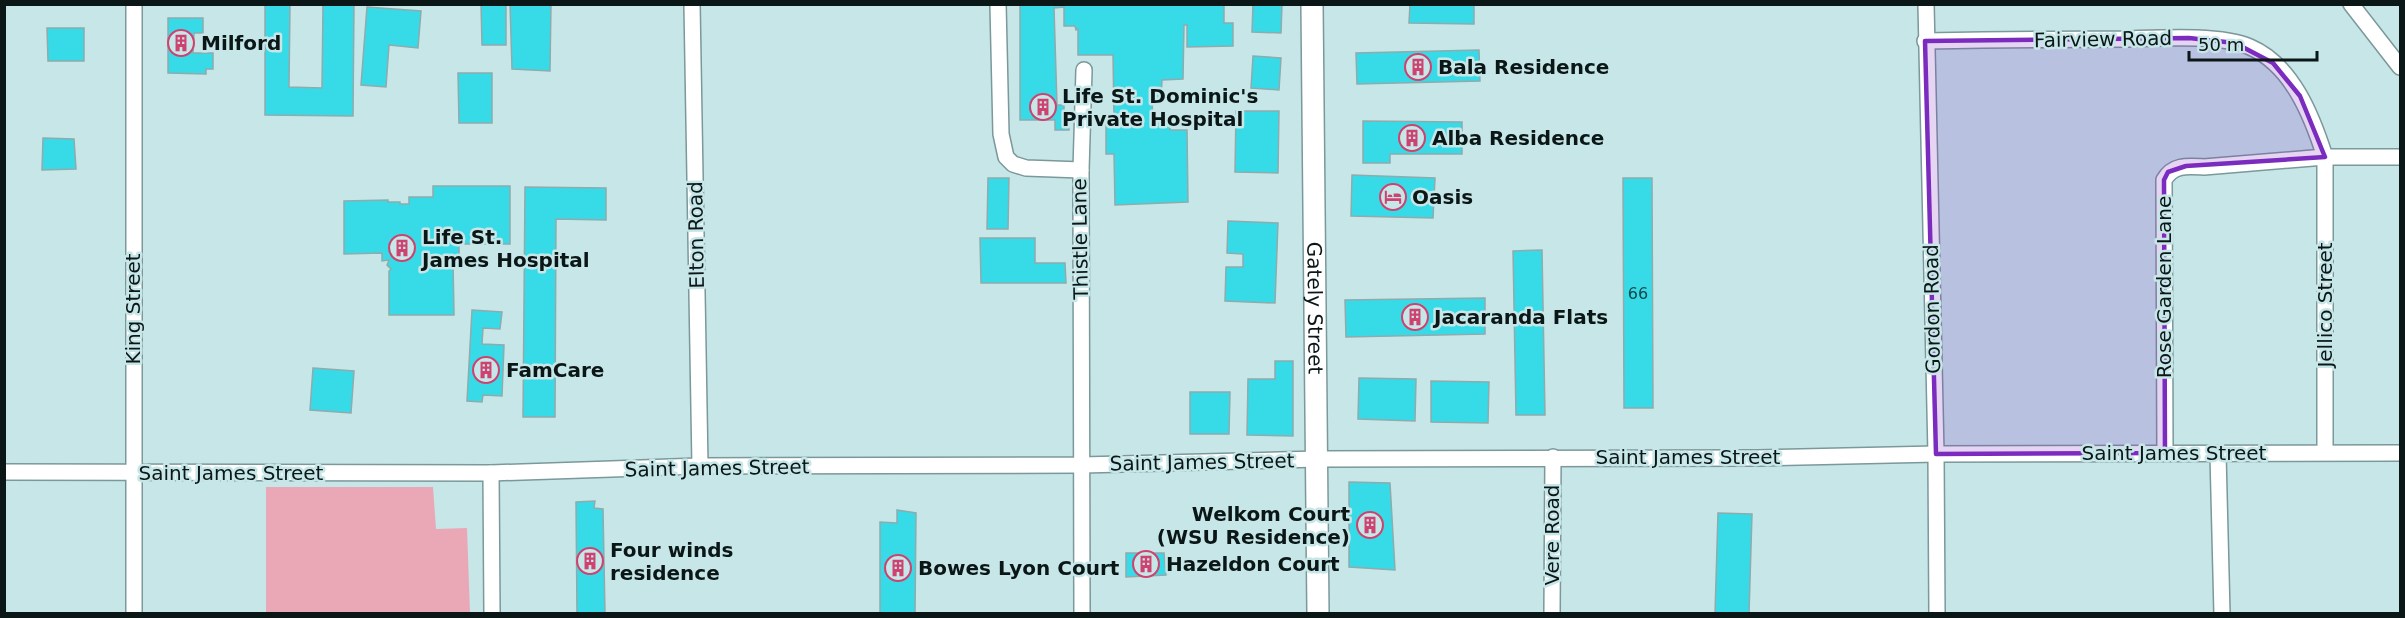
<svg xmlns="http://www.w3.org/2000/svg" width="2405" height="618" viewBox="0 0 2405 618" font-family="'DejaVu Sans',sans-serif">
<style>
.green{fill:#eaa8b6}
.building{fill:#37dbe7;stroke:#8eabad;stroke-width:1.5}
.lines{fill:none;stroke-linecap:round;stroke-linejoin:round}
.street-casing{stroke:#7b989a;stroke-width:18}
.secondary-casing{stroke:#7b989a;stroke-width:24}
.street{stroke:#fff;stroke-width:15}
.secondary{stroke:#fff;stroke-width:21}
.marked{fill:#7b2cbf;fill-opacity:0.2;stroke:#7b2cbf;stroke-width:4.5;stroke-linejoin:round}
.labels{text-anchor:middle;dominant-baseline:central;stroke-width:5;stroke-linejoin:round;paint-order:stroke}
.number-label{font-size:16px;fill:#16474b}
.street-label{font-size:20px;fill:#0b1617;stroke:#c7e6e8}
.poi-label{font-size:20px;font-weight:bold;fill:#0b1617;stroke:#c7e6e8;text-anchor:start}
</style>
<rect width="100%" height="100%" fill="#c7e6e8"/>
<!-- green -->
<path class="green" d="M266 487H433L436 529 467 528 470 613H266Z"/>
<!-- building -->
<g class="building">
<path d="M265 4H290L289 87 322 88 323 4H354L353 116 265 115Z"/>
<path d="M481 4H506V45H482Z"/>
<path d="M510 4H551L550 71 512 69Z"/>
<path d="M1020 4H1224V23H1233V46L1187 47V25H1184L1183 79 1162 80 1161 100H1152L1153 123H1170V130H1187L1188 202 1115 205 1114 154H1106V119H1114L1113 55H1078V29L1076 30 1075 26H1064V7L1054 8 1057 105H1064V116H1068L1069 130H1055V120H1020Z"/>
<path d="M1253 4H1282L1281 33 1252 32Z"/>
<path d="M1410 4H1474V24L1409 23Z"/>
<path d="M367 7 421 11 418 48 389 45 386 87 361 85Z"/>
<path d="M168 18H203V33H194L193 53H213V69H206V74L168 73Z"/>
<path d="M47 28H84V61H48Z"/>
<path d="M1479 50 1480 81 1357 84 1356 53Z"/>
<path d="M1253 56 1281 58 1279 90 1251 88Z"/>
<path d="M458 73H492V123H459Z"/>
<path d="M1236 111H1279L1278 173 1235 172Z"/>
<path d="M1363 121 1462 122V154H1390V163H1363Z"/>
<path d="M43 138 74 139 76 169 42 170Z"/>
<path d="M1352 175 1435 178 1433 218 1351 216Z"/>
<path d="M988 178H1009L1008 229H987Z"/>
<path d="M1623 178H1652L1653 408H1624Z"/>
<path d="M433 186H510V244H459V261H453L454 315H389V271L391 269 387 265 389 260 382 261V253L344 254V201L388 200V202H400V204H409V197H433Z"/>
<path d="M525 187 606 188V220L556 219 555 417H523Z"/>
<path d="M1228 221 1278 223 1275 303 1225 301 1226 267H1243V254L1227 253Z"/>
<path d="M980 238H1035V263H1065L1066 283H981Z"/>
<path d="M1542 250 1545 415H1516L1513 251Z"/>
<path d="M1485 298V334L1346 337 1345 300Z"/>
<path d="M472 310 502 312 500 329 483 328 482 344 504 345 502 396 483 395 482 402 467 401Z"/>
<path d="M1275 361H1293V436L1247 435 1248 379H1275Z"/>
<path d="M313 368 354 371 351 413 310 410Z"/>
<path d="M1359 378 1416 379 1415 421 1358 419Z"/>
<path d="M1431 381 1489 382 1488 423 1431 422Z"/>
<path d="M1190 392H1230L1229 434H1190Z"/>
<path d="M1349 482 1390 483 1395 570 1349 567Z"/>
<path d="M595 501 594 508 603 509 605 614H577L576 502Z"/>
<path d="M897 510 916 513 915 614H880V522L897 523Z"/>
<path d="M1718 513 1752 514 1749 614H1715Z"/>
<path d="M1126 553H1164L1166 575 1126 577Z"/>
</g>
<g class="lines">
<defs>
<g id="street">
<path d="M134 4V614"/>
<path d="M692 4 700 466"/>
<path d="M998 4 1001 134 1006 157 1013 164 1026 168 1081 170"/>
<path d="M1926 4 1936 454 1937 614"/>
<path d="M2351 4 2400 67"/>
<path d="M1925 41C1992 40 2060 39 2127 39 2159 38 2221 34 2250 47 2292 65 2312 116 2325 157V452"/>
<path d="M2165 453 2164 180C2173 164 2188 166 2204 167L2325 157H2400"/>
<path d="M2218 454 2222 614"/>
<path d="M4 472 491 473 700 466 1082 465 1318 459 1757 458 1936 454 2400 453"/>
<path d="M491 473 492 614"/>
<path d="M1082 614 1081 170 1084 70"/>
<path d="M1552 614 1553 457"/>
</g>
<g id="secondary">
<path id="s1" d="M1312 4 1318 614"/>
</g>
</defs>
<!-- street casing -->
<use href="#street" class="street-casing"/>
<!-- secondary casing -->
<use href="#secondary" class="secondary-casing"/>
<!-- street -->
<use href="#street" class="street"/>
<!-- secondary -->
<use href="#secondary" class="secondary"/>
</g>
<!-- marked area -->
<path class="marked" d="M2189 38 2235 43 2273 63 2300 96 2325 157 2186 166 2168 172 2164 180 2165 453 1936 454 1925 41Z"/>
<!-- icons -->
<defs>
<symbol id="building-ring" viewBox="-11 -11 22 22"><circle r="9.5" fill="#c7e6e8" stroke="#cf426f" stroke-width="1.5"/><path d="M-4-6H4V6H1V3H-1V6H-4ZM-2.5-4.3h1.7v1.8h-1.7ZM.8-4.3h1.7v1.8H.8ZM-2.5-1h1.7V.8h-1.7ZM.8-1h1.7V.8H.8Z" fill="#cf426f"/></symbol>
<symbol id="hotel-ring" viewBox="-11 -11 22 22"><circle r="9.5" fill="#c7e6e8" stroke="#cf426f" stroke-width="1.5"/><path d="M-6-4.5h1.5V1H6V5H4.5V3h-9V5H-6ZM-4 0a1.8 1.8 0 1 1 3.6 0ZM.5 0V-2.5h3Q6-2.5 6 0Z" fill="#cf426f"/></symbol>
</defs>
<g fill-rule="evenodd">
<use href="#building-ring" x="166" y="28" width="30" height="30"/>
<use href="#building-ring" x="1403" y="52" width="30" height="30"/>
<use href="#building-ring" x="1028" y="92" width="30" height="30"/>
<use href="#building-ring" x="1397" y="123" width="30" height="30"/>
<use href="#hotel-ring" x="1378" y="182" width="30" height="30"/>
<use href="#building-ring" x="387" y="233" width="30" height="30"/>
<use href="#building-ring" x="1400" y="302" width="30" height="30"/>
<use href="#building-ring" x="471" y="355" width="30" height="30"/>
<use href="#building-ring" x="1355" y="510" width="30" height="30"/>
<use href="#building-ring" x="575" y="546" width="30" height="30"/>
<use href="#building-ring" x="1131" y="549" width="30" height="30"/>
<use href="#building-ring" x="883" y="553" width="30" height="30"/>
</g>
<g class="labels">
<!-- number labels -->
<g class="number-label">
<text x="1638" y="293">66</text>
</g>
<!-- street labels -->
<g class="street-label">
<text transform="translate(2103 39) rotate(-1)">Fairview Road</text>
<text transform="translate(696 235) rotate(-91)">Elton Road</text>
<text transform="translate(1080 239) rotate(-91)">Thistle Lane</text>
<text transform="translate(2164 287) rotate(-90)">Rose Garden Lane</text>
<text transform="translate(2325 305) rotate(-90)">Jellico Street</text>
<text transform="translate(133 309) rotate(-90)">King Street</text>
<text stroke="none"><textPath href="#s1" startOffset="304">Gately Street</textPath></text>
<text transform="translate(1932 309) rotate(-91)">Gordon Road</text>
<text x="2174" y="453">Saint James Street</text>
<text x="1688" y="457">Saint James Street</text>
<text transform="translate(1202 462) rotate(-1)">Saint James Street</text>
<text transform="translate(717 468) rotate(-1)">Saint James Street</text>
<text x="231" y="473">Saint James Street</text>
<text transform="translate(1552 535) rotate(-90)">Vere Road</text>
</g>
<!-- poi labels -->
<g class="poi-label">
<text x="201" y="43">Milford</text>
<text x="1438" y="67">Bala Residence</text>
<text x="1062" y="96">Life St. Dominic's<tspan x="1062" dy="23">Private Hospital</tspan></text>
<text x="1432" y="138">Alba Residence</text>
<text x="1412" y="197">Oasis</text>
<text x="422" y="237">Life St.<tspan x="422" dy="23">James Hospital</tspan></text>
<text x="1434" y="317">Jacaranda Flats</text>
<text x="506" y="370">FamCare</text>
<text x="1350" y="514" text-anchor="end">Welkom Court<tspan x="1350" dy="23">(WSU Residence)</tspan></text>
<text x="610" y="550">Four winds<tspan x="610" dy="23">residence</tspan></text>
<text x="1166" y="564">Hazeldon Court</text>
<text x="918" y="568">Bowes Lyon Court</text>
</g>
</g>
<!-- border -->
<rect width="2405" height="618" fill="none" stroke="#0b1617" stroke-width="12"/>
<!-- scale -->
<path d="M2189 51v9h128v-9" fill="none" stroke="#0b1617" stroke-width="3"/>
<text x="2198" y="51" font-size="18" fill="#0b1617" stroke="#c7e6e8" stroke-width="4.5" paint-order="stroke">50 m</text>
</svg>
